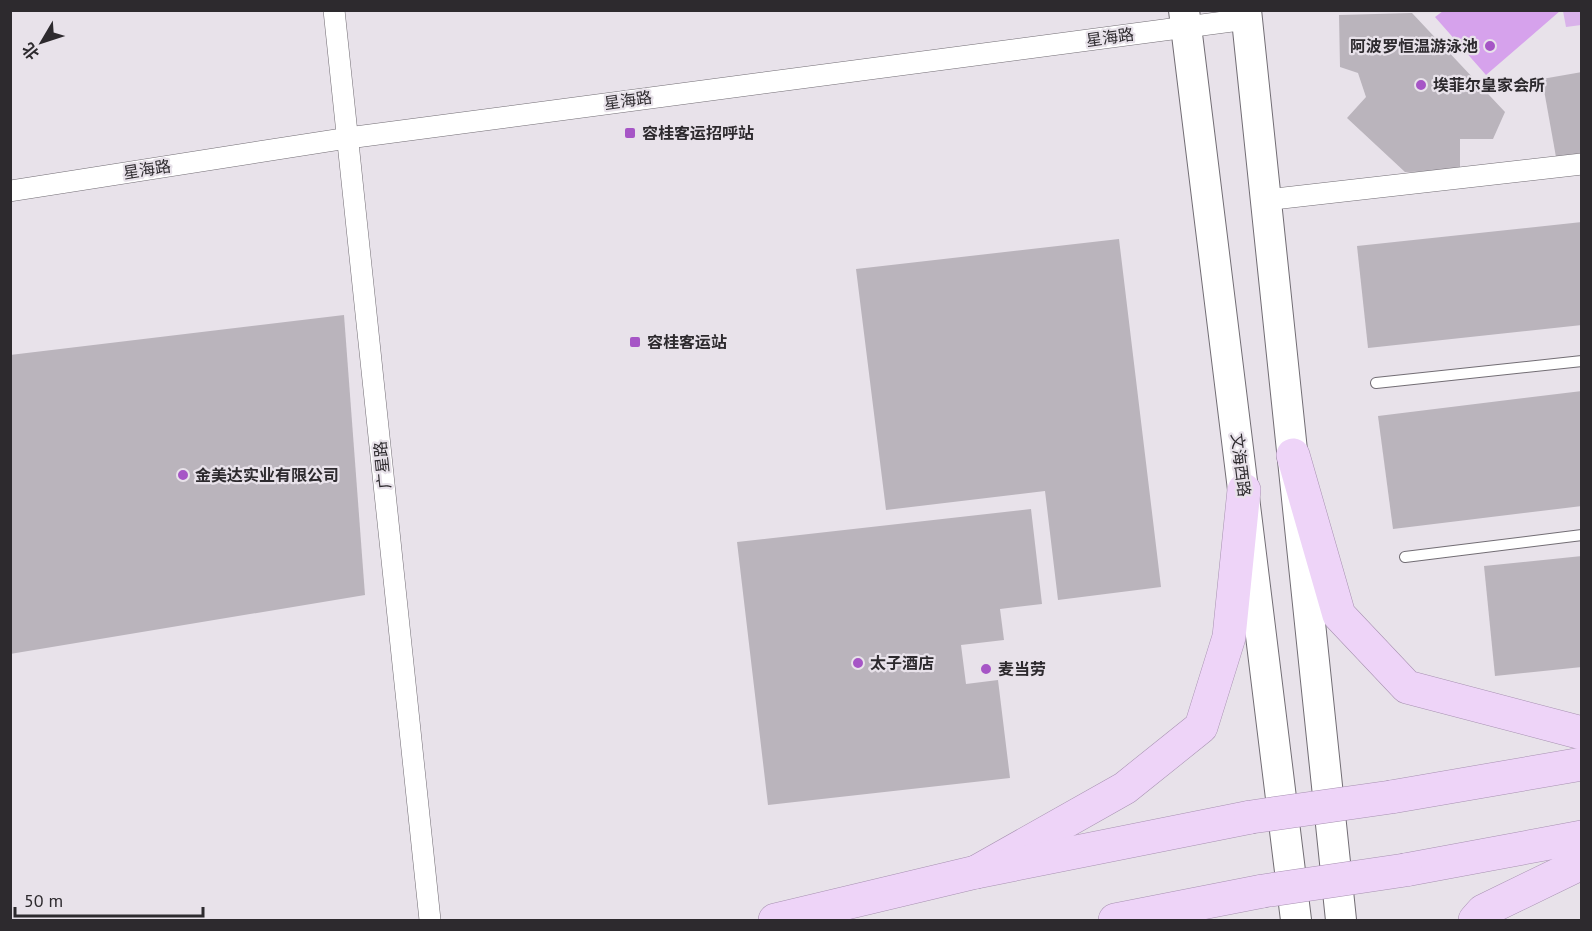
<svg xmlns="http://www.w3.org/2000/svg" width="1592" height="931" viewBox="0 0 1592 931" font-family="'PT Sans','Noto Sans SC',sans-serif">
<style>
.green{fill:#d9b2ea}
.water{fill:#d6a2ec}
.building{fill:#bab4bc}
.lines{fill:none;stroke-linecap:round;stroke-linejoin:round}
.service-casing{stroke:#726d74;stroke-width:12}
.minor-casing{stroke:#726d74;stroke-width:22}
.secondary-casing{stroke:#726d74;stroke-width:32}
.trunk-casing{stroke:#a791b1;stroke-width:34}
.service{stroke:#fff;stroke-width:10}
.minor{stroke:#fff;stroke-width:21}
.secondary{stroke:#fff;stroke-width:30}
.trunk{stroke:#eed4f8;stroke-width:33}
.trunk-bridge-casing{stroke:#a791b1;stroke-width:34;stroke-linecap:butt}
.trunk-bridge{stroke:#eed4f8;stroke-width:33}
.poi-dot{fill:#a655c6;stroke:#e8e2ea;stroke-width:2}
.labels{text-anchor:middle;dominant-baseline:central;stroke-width:4.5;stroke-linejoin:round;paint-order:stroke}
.street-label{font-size:16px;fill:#2d2a2e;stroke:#e8e2ea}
.poi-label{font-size:16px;font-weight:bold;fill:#2d2a2e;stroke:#e8e2ea;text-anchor:start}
</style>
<rect width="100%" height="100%" fill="#e8e2ea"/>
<!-- green -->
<path class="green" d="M1563 11H1581V25L1566 27Z"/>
<!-- water -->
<path class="water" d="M1443 11V10L1560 11 1486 75 1435 17Z"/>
<!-- building -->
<g class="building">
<path d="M1412 13 1505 112 1493 139H1460V171L1405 172 1347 118 1366 97 1358 73 1340 67 1339 15Z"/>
<path d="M1582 72V153L1556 157 1542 79Z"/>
<path d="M1582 222V325L1368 348 1357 246Z"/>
<path d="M1119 239 1161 587 1058 600 1045 491 886 510 856 269Z"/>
<path d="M344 315 365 595 10 654V355Z"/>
<path d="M1582 391V506L1393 529 1378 416Z"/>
<path d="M1031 509 1042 604 1000 609 1004 640 961 645 966 684 998 680 1010 778 768 805 737 542Z"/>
<path d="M1582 556V667L1495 676 1484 566Z"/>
</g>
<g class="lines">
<defs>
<g id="service">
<path d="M1376 383 1582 361"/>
<path d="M1405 557 1582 535"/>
</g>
<g id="minor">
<path d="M334 10 430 920"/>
<path d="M10 191 348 138 1247 19"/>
<path d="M1266 200 1582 164"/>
</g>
<g id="secondary">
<path d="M1184 10 1296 920"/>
<path d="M1246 10 1341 920"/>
</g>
<g id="trunk">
<path d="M1293 455 1339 615 1407 687 1582 733"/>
<path d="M1391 797 1582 764"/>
<path d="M1405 870 1582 837"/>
<path d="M976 872 1125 788 1201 727 1229 637 1244 490"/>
<path d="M775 920 976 872 1251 817"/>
<path d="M1115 920 1263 891"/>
<path d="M1475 920 1483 911 1582 863"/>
</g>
</defs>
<!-- service casing -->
<use href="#service" class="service-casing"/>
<!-- minor casing -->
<use href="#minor" class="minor-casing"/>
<!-- secondary casing -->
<use href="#secondary" class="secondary-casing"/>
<!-- trunk casing -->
<use href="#trunk" class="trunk-casing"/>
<!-- service -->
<use href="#service" class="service"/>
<!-- minor -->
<use href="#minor" class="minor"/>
<!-- secondary -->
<use href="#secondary" class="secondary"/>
<!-- trunk -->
<use href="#trunk" class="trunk"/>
<defs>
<g id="trunk-bridge">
<path d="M1251 817 1391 797"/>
<path d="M1263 891 1405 870"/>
</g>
</defs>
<!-- trunk-bridge casing -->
<use href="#trunk-bridge" class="trunk-bridge-casing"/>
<!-- trunk-bridge -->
<use href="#trunk-bridge" class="trunk-bridge"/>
</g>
<!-- markers -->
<g class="poi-dot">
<circle cx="1490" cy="46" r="6"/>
<circle cx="1421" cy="85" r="6"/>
<rect x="624" y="127" width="12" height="12" rx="3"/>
<rect x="629" y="336" width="12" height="12" rx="3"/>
<circle cx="183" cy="475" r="6"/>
<circle cx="858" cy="663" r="6"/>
<circle cx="986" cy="669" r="6"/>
</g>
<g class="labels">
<!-- street labels -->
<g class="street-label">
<text transform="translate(1110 37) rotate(-8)">星海路</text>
<text transform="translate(628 100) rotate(-8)">星海路</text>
<text transform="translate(147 169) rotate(-9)">星海路</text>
<text transform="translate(382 465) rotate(-96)">广星路</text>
<text transform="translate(1241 465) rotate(83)">文海西路</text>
</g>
<!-- poi labels -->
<g class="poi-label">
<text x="1478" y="46" text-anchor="end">阿波罗恒温游泳池</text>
<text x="1433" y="85">埃菲尔皇家会所</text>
<text x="642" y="133">容桂客运招呼站</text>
<text x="647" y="342">容桂客运站</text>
<text x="195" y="475">金美达实业有限公司</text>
<text x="870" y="663">太子酒店</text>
<text x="998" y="669">麦当劳</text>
</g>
</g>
<!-- border -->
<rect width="1592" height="931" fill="none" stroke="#2d2a2e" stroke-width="24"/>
<!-- north arrow -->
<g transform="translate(42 42) rotate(231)" stroke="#e8e2ea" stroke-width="4.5" paint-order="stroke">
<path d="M0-4.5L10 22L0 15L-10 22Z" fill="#2d2a2e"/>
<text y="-9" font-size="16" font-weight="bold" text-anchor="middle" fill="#2d2a2e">北</text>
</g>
<!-- scale -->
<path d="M15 907v9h188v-9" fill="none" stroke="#2d2a2e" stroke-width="3"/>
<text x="24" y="907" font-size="18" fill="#2d2a2e" stroke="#e8e2ea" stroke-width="4.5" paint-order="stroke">50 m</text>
</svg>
